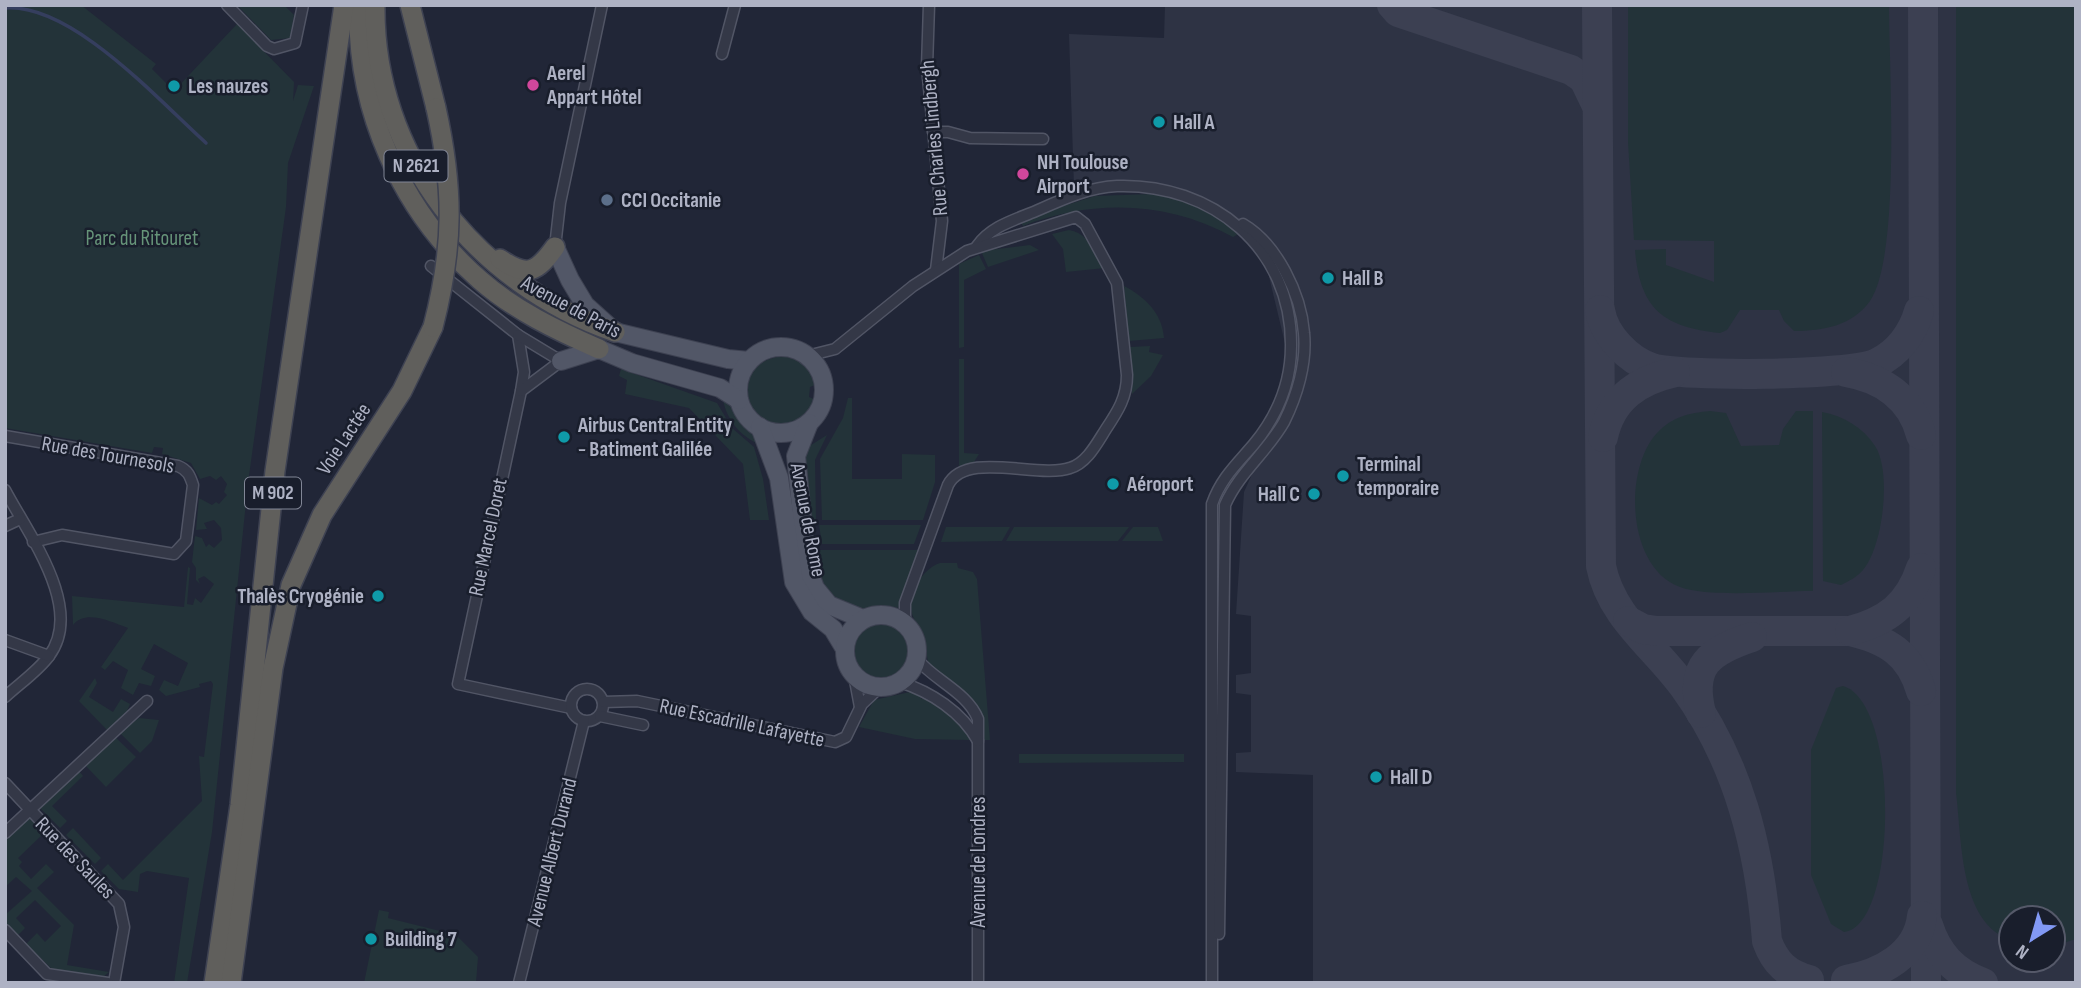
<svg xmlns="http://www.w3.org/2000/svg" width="2081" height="988" viewBox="0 0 2081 988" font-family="'Sofia Sans Condensed',sans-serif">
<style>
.airport{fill:#2e3344;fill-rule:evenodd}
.green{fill:#233339}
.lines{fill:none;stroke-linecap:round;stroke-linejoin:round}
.stream{stroke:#353e5e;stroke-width:3.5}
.taxiway{stroke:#3c4052;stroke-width:30}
.minor-casing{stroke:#515565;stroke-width:13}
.primary-casing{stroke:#3d4151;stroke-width:20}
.trunk-casing{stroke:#3e4252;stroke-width:22}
.minor{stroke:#343847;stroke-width:10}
.primary{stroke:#525767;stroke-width:18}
.trunk{stroke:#605f5c;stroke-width:19}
.trunk-bridge-casing{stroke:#3e4252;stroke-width:22;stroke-linecap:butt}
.trunk-bridge{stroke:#605f5c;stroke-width:19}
.hotel-dot{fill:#d1479c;stroke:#191e2c;stroke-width:2.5}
.culture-dot{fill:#0f9aa8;stroke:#191e2c;stroke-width:2.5}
.service-dot{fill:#5c6f8a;stroke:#191e2c;stroke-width:2.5}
.labels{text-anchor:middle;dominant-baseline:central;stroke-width:5;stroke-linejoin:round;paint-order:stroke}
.shield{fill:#191e2c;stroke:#818696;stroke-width:2}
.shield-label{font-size:19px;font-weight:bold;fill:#aeb2c4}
.poi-label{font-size:21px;font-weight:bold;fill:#aeb2c4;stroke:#191e2c;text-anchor:start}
.street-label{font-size:21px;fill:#aeb2c4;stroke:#191e2c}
.park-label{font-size:21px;fill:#669479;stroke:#191e2c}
</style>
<rect width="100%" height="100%" fill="#212637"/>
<!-- airport -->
<path class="airport" d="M1165 5H2076V983H1313V775L1236 772V753L1251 752V695L1236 693V675L1251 673V616L1236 614 1244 492 1294 381 1260 239 1197 195 1074 187 1069 34 1164 38ZM2011 918H2053V960H2011Z"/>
<!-- green -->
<g class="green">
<path d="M5 5H81L156 64 152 69 174 91 237 24 294 82 293 101 298 85 314 86 288 163 286 207 248 483 212 832 187 983H174L189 878 147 871 140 874 138 892 119 889 101 871 108 864 123 880 202 801 199 756 204 757 213 684 211 681 199 684 200 687 166 696 159 690 164 680 178 686 188 663 154 644 141 669 155 676 151 686 139 683 133 695 121 688 128 670 113 661 105 670 101 667 128 628C111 622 86 609 73 625L72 596 184 607 188 567 190 568 187 604 193 605 195 598 201 603 214 584 204 576 198 579 200 584 196 580V568L192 562 195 536 202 538 206 547 209 544 214 548 222 540 221 528 214 520 204 523 207 529 196 530 199 498 212 505 216 502 219 504 227 495 224 492 227 484 221 476 216 480 210 476 200 479 191 463 162 454 163 448 154 447 152 453 5 428Z"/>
<path d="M237 5H284L294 15 290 38 271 40Z"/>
<path d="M1628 5H1889C1889 67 1901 255 1870 301 1852 326 1823 331 1794 331L1784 321 1779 310H1740L1727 330 1720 333C1663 327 1640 309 1635 250L1666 249V265L1714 282V241L1634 240 1628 142Z"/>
<path d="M1956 5H2076V939L2054 946 2053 918H2011V940C1959 923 1962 838 1956 793Z"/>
<path d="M1152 194C1187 199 1211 213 1240 233L1233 237C1167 201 1093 199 1023 226L1020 220 1095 196Z"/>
<path d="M1069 230C1088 233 1096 252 1105 268L1066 272 1063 249 1052 234Z"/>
<path d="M1030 245 1039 250 988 267 981 251Z"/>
<path d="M979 255 986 269 964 280V347L959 348V264Z"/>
<path d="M1124 286C1145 297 1162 313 1164 338L1129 341Z"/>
<path d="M1150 346 1149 352 1163 355 1151 376 1132 394 1130 347Z"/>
<path d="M785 356C802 361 811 368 815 385L810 387 809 397 814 399C811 408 806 415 797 420 750 445 719 361 785 356Z"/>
<path d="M959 359H964V453L979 454 974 462 959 466Z"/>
<path d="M621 369 717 403 732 428 754 447 763 479 769 520H750L743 464 689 408 625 394 627 380 619 376Z"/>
<path d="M722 394 743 424 763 446C740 437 725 419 722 394Z"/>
<path d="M848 398H852V479H902V454L935 455V482L923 520H822L820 459 843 418Z"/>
<path d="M1710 411 1726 413 1741 446 1779 445 1783 429 1796 411H1813V591C1779 591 1710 598 1680 587 1627 568 1623 470 1657 433 1672 417 1689 413 1710 411Z"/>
<path d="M1822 412C1843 416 1863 427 1875 446 1892 471 1883 547 1863 570 1857 577 1849 581 1841 585L1823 581Z"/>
<path d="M827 435 815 460 816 520H807L802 458 808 447Z"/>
<path d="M921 525 914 544H822L819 525Z"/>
<path d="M946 527H1010L1002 541 941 542Z"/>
<path d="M1014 527H1129L1118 541H1006Z"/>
<path d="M1133 527H1158L1163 541H1122Z"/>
<path d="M811 550H918L898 608C883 605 873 609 859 609 826 609 819 575 811 550Z"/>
<path d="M940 563H957L958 568 973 572 977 579 990 740H984C981 685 950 695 928 662 926 654 927 646 925 639 922 630 915 623 912 614 907 594 922 569 940 563Z"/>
<circle cx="881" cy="651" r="27"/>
<path d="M95 678 97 683 89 697 113 712 121 699 130 704 127 711 107 730 79 701Z"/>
<path d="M1843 686C1900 702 1898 926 1844 932L1831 924 1811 875V750L1836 688Z"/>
<path d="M910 692 922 696 921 699 924 698 960 722 971 740 915 739 859 727 874 700Z"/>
<path d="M139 718 159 720 152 741 140 753 119 732Z"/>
<path d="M114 736 136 757 106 787 85 765Z"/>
<path d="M1019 754H1184V762L1019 763Z"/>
<path d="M79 771 83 776 52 806 67 821 60 828 40 808Z"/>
<path d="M26 819H30L44 833 18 858 22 862 19 866 31 879 46 864 54 872 37 888 74 925 67 965 109 972 104 976 52 969 26 944 37 933 45 942 61 926 35 900 16 918 25 928 18 935 5 923V915L32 891 16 877 5 887V840Z"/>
<path d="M73 828 101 858 95 864 66 835Z"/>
<path d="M379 910 389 912 388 918 456 935 478 957 476 983H364Z"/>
</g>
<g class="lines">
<!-- stream -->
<path class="stream" d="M5 8C72 3 158 100 206 143"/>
<!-- taxiway -->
<g class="taxiway">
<path d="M1392 5 1398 12 1571 70 1584 79 1597 106"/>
<path d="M1597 5 1601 566C1611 617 1654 646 1684 687 1739 763 1760 849 1767 941 1775 963 1787 974 1809 980"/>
<path d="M1923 5 1926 983"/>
<path d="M1600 310C1604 335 1628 360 1652 368 1680 377 1852 376 1877 363 1898 353 1913 333 1919 311"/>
<path d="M1846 372C1882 378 1912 398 1921 435"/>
<path d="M1603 437C1611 398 1639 380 1675 372"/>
<path d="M1628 621 1643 629 1657 631H1850C1887 640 1910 653 1921 691"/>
<path d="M1850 631C1887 621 1909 605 1921 568"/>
<path d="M1701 713C1689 665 1710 651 1752 637"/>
<path d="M1928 925C1937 954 1954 972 1983 983"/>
<path d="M1861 983 1846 980C1880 974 1918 955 1922 916"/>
</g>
<defs>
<g id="minor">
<path d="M227 5 267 46 274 49 295 43 303 5"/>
<path d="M929 5 927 67 942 221 936 270"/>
<path d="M722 54 735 5"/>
<path d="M933 132H948L970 138 1043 139"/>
<path d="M977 246C991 226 1015 220 1036 211 1061 200 1089 187 1117 186 1212 183 1292 248 1291 346 1291 382 1277 416 1254 444 1237 464 1221 478 1212 504V983"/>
<path d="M555 247 560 203 602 5"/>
<path d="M431 266 518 335 524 372 521 391 458 684 571 708"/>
<path d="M518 335 561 361 521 391"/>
<path d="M807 356 835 349 913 286 967 251 1076 217 1085 224 1117 283 1127 375C1127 397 1118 411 1106 429 1097 443 1087 463 1070 468 1038 479 966 450 948 485L905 603V624"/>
<path d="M5 436 178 466C188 470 190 476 193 485L186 541 174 554 62 535 33 542"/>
<path d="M5 490C28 534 85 608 49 656 38 671 19 684 5 697"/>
<path d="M5 526 20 519"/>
<path d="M5 640 49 656"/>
<path d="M917 659C935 681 967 692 978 719V983"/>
<path d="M854 675 860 707"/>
<path d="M900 682C931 692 962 712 978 741"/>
<circle cx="587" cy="705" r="16"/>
<path d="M604 702 637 701 835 742 846 737 862 704 880 687"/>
<path d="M600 716 643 725"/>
<path d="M5 783 119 904 124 927 114 983"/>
<path d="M5 833 147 701"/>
<path d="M5 930 47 974 108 983"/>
<path d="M1219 934 1225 505C1239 473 1267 452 1284 422 1297 396 1307 363 1304 333 1301 294 1277 244 1243 224"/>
<path d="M519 983 584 721"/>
</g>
<g id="primary">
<path d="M555 247 570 280 585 305 615 332 728 359 749 361"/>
<circle cx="781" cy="390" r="43"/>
<path d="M561 361 599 349 632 363 720 388 739 400"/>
<path d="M809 423 796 456 807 566 815 588 829 605 863 619"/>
<path d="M760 427 779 478 794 582 812 612 833 629 845 649"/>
<circle cx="881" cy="651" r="36"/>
</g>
<g id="trunk">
<path d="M359 5C356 109 401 211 480 280 514 310 558 331 599 349"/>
<path d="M375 5C373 155 476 284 615 332"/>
<path d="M410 5 436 108"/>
<path d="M500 259C528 278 537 272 555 247"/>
<path d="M214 983 240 805 275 471 344 5"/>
<path d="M231 983 273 668 291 585 322 515 402 391 433 327"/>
</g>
</defs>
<!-- minor casing -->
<use href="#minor" class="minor-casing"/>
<!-- primary casing -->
<use href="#primary" class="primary-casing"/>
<!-- trunk casing -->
<use href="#trunk" class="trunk-casing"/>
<!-- minor -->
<use href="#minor" class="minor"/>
<!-- primary -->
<use href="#primary" class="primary"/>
<!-- trunk -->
<use href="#trunk" class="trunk"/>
<defs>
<path id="trunk-bridge" d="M433 327C454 246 454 189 436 108"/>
</defs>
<!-- trunk-bridge casing -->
<use href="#trunk-bridge" class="trunk-bridge-casing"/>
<!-- trunk-bridge -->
<use href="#trunk-bridge" class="trunk-bridge"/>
</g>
<!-- markers -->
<g class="hotel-dot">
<circle cx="533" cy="85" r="7"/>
<circle cx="1023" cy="174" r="7"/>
</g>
<g class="culture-dot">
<circle cx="174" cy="86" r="7"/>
<circle cx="1159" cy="122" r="7"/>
<circle cx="1328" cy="278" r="7"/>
<circle cx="564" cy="437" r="7"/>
<circle cx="1343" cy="476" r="7"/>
<circle cx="1113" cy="484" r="7"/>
<circle cx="1314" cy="494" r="7"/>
<circle cx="378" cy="596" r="7"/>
<circle cx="1376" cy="777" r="7"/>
<circle cx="371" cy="939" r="7"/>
</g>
<circle class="service-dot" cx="607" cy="200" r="7"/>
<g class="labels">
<!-- shield labels -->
<g class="shield">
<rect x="384.5" y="150.5" width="63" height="31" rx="5"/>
<rect x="245" y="477.5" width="56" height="31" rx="5"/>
</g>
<g class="shield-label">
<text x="416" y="166">N 2621</text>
<text x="273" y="493">M 902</text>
</g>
<!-- poi labels -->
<g class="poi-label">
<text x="547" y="73">Aerel<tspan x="547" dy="24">Appart Hôtel</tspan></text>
<text x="188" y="86">Les nauzes</text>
<text x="1173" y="122">Hall A</text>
<text x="1037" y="162">NH Toulouse<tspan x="1037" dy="24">Airport</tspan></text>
<text x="621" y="200">CCI Occitanie</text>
<text x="1342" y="278">Hall B</text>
<text x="578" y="425">Airbus Central Entity<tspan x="578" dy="24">- Batiment Galilée</tspan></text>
<text x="1357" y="464">Terminal<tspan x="1357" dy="24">temporaire</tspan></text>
<text x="1127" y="484">Aéroport</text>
<text x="1300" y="494" text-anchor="end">Hall C</text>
<text x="364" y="596" text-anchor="end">Thalès Cryogénie</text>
<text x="1390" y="777">Hall D</text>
<text x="385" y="939">Building 7</text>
</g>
<!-- street labels -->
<g class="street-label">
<text transform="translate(934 138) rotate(-95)">Rue Charles Lindbergh</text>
<text transform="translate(571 307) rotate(28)">Avenue de Paris</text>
<text transform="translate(344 439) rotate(-57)">Voie Lactée</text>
<text transform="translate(108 455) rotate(10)">Rue des Tournesols</text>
<text transform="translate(808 520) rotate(79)">Avenue de Rome</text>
<text transform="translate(488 537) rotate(-78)">Rue Marcel Doret</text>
<text transform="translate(742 723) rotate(12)">Rue Escadrille Lafayette</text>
<text transform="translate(552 852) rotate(-76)">Avenue Albert Durand</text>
<text transform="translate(75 858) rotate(46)">Rue des Saules</text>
<text transform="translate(978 862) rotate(-90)">Avenue de Londres</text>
</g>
<!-- park labels -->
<g class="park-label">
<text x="142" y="238">Parc du Ritouret</text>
</g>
</g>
<!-- border -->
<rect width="2081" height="988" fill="none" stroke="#aeb2c4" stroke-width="14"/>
<!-- north arrow -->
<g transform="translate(2032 939) rotate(217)"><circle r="33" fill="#191e2c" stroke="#555969" stroke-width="2"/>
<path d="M0-5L12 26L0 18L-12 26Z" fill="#8299f5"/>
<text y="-10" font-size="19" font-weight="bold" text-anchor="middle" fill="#aeb2c4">N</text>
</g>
</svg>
